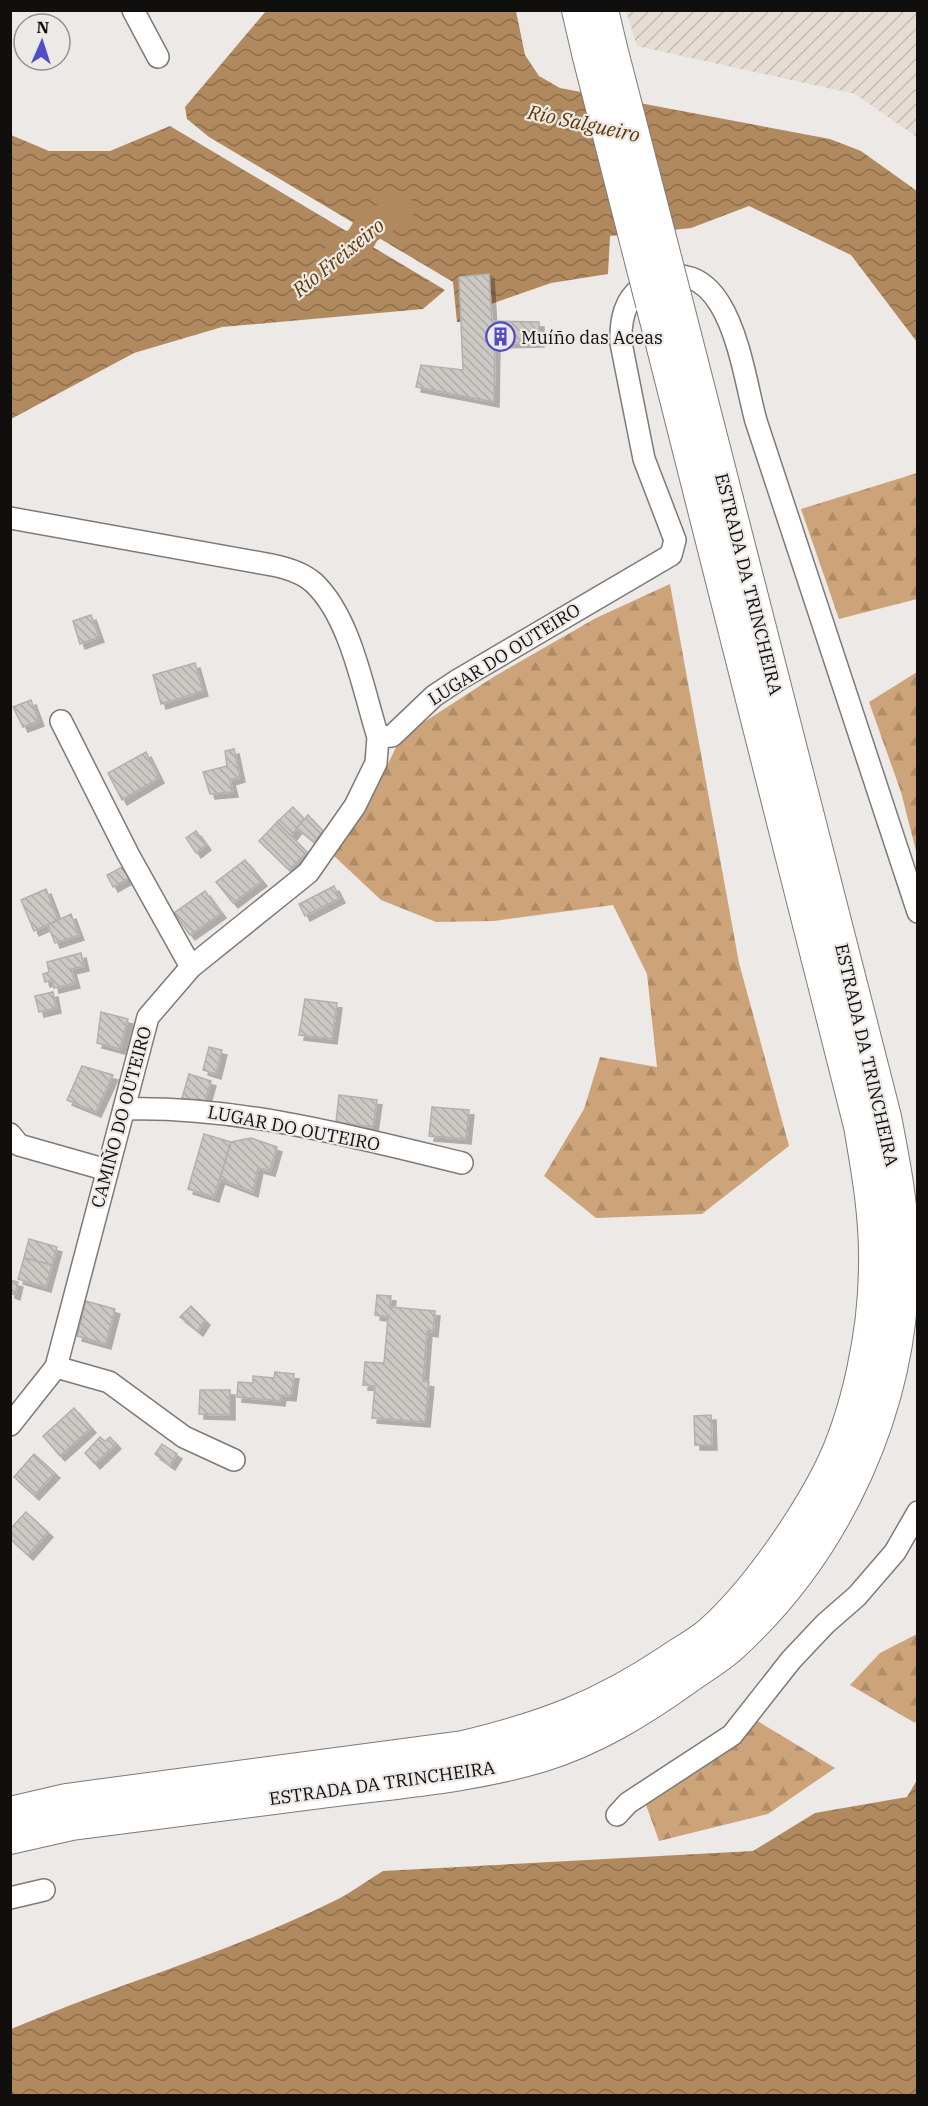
<svg xmlns="http://www.w3.org/2000/svg" width="928" height="2106" viewBox="0 0 928 2106" font-family="'IBM Plex Serif',serif">
<style>
.industrial{fill:url(#industrial-furrows)}
.forest{fill:url(#forest-firs)}
.water{fill:url(#water-waves)}
.lines{fill:none;stroke-linecap:round;stroke-linejoin:round}
.river{stroke:#b0895e;stroke-width:30}
.building{fill:url(#building-back-hatch);stroke:#b3b0ad;stroke-width:1.5;filter:url(#shadow)}
.minor-casing{stroke:#7d7a77;stroke-width:24}
.highway-casing{stroke:#7d7a77;stroke-width:34}
.minor{stroke:#fff;stroke-width:21}
.highway{stroke:#fff;stroke-width:32}
.highway-bridge-casing{stroke:#7d7a77;stroke-width:34;stroke-linecap:butt}
.highway-bridge{stroke:#fff;stroke-width:32}
.labels{text-anchor:middle;dominant-baseline:central;stroke-width:4.5;stroke-linejoin:round;paint-order:stroke}
.poi-label{font-size:18px;fill:#100f0d;stroke:#ede9e6;text-anchor:start}
.street-label{font-size:18px;fill:#100f0d;stroke:#ede9e6}
.water-label{font-size:20px;font-style:italic;fill:#5d3700;stroke:#ede9e6}
</style>
<defs>
<pattern id="industrial-furrows" width="10" height="10" patternUnits="userSpaceOnUse" patternTransform="scale(1.5)"><rect width="10" height="10" fill="#e5dcd3"/><path d="M-1 1l2-2M0 10L10 0M9 11l2-2" fill="none" stroke="#c3bcb4"/></pattern>
<pattern id="forest-firs" width="22" height="20" patternUnits="userSpaceOnUse" patternTransform="scale(1.5)"><rect width="22" height="20" fill="#cda479"/><path d="M5 1l3.5 6h-7zM16 11l3.5 6h-7z" fill="#af8c67"/></pattern>
<pattern id="water-waves" width="16" height="10" patternUnits="userSpaceOnUse" patternTransform="scale(1.5)"><rect width="16" height="10" fill="#b0895e"/><path d="M0 5q4-4 8 0t8 0" fill="none" stroke="#8e6e4c"/></pattern>
<pattern id="building-back-hatch" width="6" height="6" patternUnits="userSpaceOnUse" patternTransform="scale(1.5)"><rect width="6" height="6" fill="#ccc9c5"/><path d="M-1 5l2 2M0 0l6 6M5-1l2 2" fill="none" stroke="#aeaba8"/></pattern>
<filter id="shadow"><feDropShadow dx="5" dy="5" stdDeviation="0" flood-color="#0004"/></filter>
</defs>
<rect width="100%" height="100%" fill="#ede9e6"/>
<!-- industrial -->
<path class="industrial" d="M626 11H917V137L855 94 637 46Z"/>
<!-- forest -->
<g class="forest">
<path d="M917 473V599L839 619 801 509Z"/>
<path d="M670 584 739 963 789 1146 702 1214 596 1218 544 1176 584 1109 600 1057 657 1067 647 974 613 905 494 921 436 922 381 900 333 855 373 795 401 737 495 676 596 618Z"/>
<path d="M917 672V855L901 792 869 702Z"/>
<path d="M917 1634 918 1717 915 1723 850 1685 880 1653Z"/>
<path d="M751 1717 835 1768 768 1814 659 1841 645 1802Z"/>
</g>
<!-- water -->
<g class="water">
<path d="M266 11H516L525 55 539 76 560 88 830 139 861 151 917 191V342L851 255 749 206 691 228 610 236 608 274 551 283 491 304 489 274 459 277 461 322H457L453 282 209 137 187 119 185 107Z"/>
<path d="M170 126 445 290 423 309 222 327 134 353 11 419V135L49 151H110Z"/>
<path d="M917 1780V2095H11V2029C116 1984 229 1953 332 1902 350 1894 366 1881 383 1871L753 1851 815 1813 907 1797Z"/>
</g>
<g class="lines">
<!-- river -->
<path class="river" d="M330 264 361 239 366 230 399 209"/>
</g>
<!-- building -->
<g class="building">
<path d="M489 274 492 321 539 322V342L495 343 494 402 416 387 421 365 463 370 459 277Z"/>
<path d="M91 615 99 637 80 644 73 621Z"/>
<path d="M195 663 203 691 161 704 153 675Z"/>
<path d="M31 700 39 721 23 727 13 707Z"/>
<path d="M234 749 240 777 230 780 233 792 210 794 203 772 227 766 225 751Z"/>
<path d="M146 752 159 778 122 800 108 773Z"/>
<path d="M293 807 304 819 291 836 277 822Z"/>
<path d="M308 815 323 831 314 842 297 828Z"/>
<path d="M277 822 307 852 289 870 259 841Z"/>
<path d="M196 831 206 845 196 853 186 838Z"/>
<path d="M245 860 262 881 233 903 216 882Z"/>
<path d="M126 865 131 877 113 887 107 875Z"/>
<path d="M334 886 340 898 305 916 299 904Z"/>
<path d="M46 889 58 920 34 931 21 900Z"/>
<path d="M205 891 221 913 190 935 174 913Z"/>
<path d="M71 914 79 935 55 943 48 925Z"/>
<path d="M81 953 84 966 71 969 75 983 54 988 52 980 45 982 43 974 49 972 47 962Z"/>
<path d="M53 992 56 1008 39 1012 35 996Z"/>
<path d="M305 999 337 1003 332 1039 299 1035Z"/>
<path d="M101 1012 128 1019 120 1049 97 1043Z"/>
<path d="M209 1047 222 1050 216 1074 203 1070Z"/>
<path d="M82 1066 113 1075 96 1112 67 1100Z"/>
<path d="M189 1074 211 1081 204 1105 182 1098Z"/>
<path d="M339 1095 377 1100 373 1127 336 1122Z"/>
<path d="M432 1107 469 1110 466 1139 429 1136Z"/>
<path d="M204 1134 231 1142 214 1197 188 1189Z"/>
<path d="M251 1138 277 1147 270 1171 258 1168 253 1192 220 1179 231 1142Z"/>
<path d="M29 1239 57 1247 52 1265 24 1258Z"/>
<path d="M24 1258 52 1265 46 1287 18 1279Z"/>
<path d="M10 1280 18 1282 15 1295 10 1293Z"/>
<path d="M377 1295 391 1296 390 1307 435 1311 433 1332 427 1331 423 1381 429 1382 425 1422 372 1418 375 1386 363 1385 365 1362 384 1363 388 1317 375 1315Z"/>
<path d="M86 1301 115 1309 106 1344 77 1336Z"/>
<path d="M191 1306 205 1320 198 1331 180 1317Z"/>
<path d="M275 1372 294 1374 291 1396 281 1395 280 1401 237 1397 238 1382 253 1383V1376L274 1378Z"/>
<path d="M200 1390H230V1415L199 1414Z"/>
<path d="M74 1408 91 1428 60 1456 43 1436Z"/>
<path d="M711 1415 712 1445H695L694 1416Z"/>
<path d="M100 1437 105 1441 110 1437 116 1444 95 1464 85 1453Z"/>
<path d="M162 1444 177 1454 170 1465 155 1454Z"/>
<path d="M34 1454 55 1473 34 1495 14 1477Z"/>
<path d="M26 1512 48 1532 28 1555 10 1539V1529Z"/>
</g>
<g class="lines">
<defs>
<g id="minor">
<path d="M133 10 158 57"/>
<path d="M10 518 272 565C287 568 303 573 314 583 351 618 363 690 378 737L376 763 355 806 308 873 191 967 148 1017 56 1367 10 1425"/>
<path d="M61 721 128 854 191 967"/>
<path d="M378 737 392 736 434 696 458 680 671 555 675 540 644 459 621 343C620 320 625 296 647 284 730 242 742 372 756 421L918 912"/>
<path d="M124 1109C238 1106 352 1136 462 1163"/>
<path d="M10 1134 19 1145 107 1170"/>
<path d="M56 1367 109 1382 184 1437 234 1460"/>
<path d="M617 1815 628 1803 732 1735 791 1660 825 1624 857 1596 895 1552 918 1512"/>
<path d="M10 1898 44 1890"/>
</g>
<g id="highway">
<path d="M578 10 588 53"/>
<path d="M602 10 611 48"/>
<path d="M10 1813 66 1800 463 1747C543 1728 600 1707 670 1660 683 1651 699 1643 711 1632 754 1594 803 1523 829 1472 858 1414 875 1330 875 1265 876 1218 868 1172 860 1126L652 304"/>
<path d="M10 1838 72 1824C163 1812 254 1801 345 1789 411 1781 477 1775 541 1756 595 1739 641 1711 687 1678 701 1668 716 1659 729 1648 838 1550 904 1404 903 1256 903 1209 894 1163 885 1117L675 296"/>
</g>
</defs>
<!-- minor casing -->
<use href="#minor" class="minor-casing"/>
<!-- highway casing -->
<use href="#highway" class="highway-casing"/>
<!-- minor -->
<use href="#minor" class="minor"/>
<!-- highway -->
<use href="#highway" class="highway"/>
<defs>
<g id="highway-bridge">
<path d="M611 48 675 296"/>
<path d="M588 53 652 304"/>
</g>
</defs>
<!-- highway-bridge casing -->
<use href="#highway-bridge" class="highway-bridge-casing"/>
<!-- highway-bridge -->
<use href="#highway-bridge" class="highway-bridge"/>
</g>
<!-- icons -->
<defs>
<symbol id="building-ring" viewBox="-11 -11 22 22"><circle r="9.5" fill="#ede9e6" stroke="#514ec5" stroke-width="1.5"/><path d="M-4-6H4V6H1V3H-1V6H-4ZM-2.5-4.3h1.7v1.8h-1.7ZM.8-4.3h1.7v1.8H.8ZM-2.5-1h1.7V.8h-1.7ZM.8-1h1.7V.8H.8Z" fill="#514ec5"/></symbol>
</defs>
<g fill-rule="evenodd">
<use href="#building-ring" x="484" y="320" width="33" height="33"/>
</g>
<g class="labels">
<!-- poi labels -->
<g class="poi-label">
<text x="521" y="337">Muíño das Aceas</text>
</g>
<!-- street labels -->
<g class="street-label">
<text transform="translate(749 584) rotate(76)">ESTRADA DA TRINCHEIRA</text>
<text transform="translate(504 654) rotate(-32)">LUGAR DO OUTEIRO</text>
<text transform="translate(867 1055) rotate(77)">ESTRADA DA TRINCHEIRA</text>
<text transform="translate(121 1117) rotate(-75)">CAMIÑO DO OUTEIRO</text>
<text transform="translate(294 1128) rotate(11)">LUGAR DO OUTEIRO</text>
<text transform="translate(382 1783) rotate(-8)">ESTRADA DA TRINCHEIRA</text>
</g>
<!-- water labels -->
<g class="water-label">
<text transform="translate(584 123) rotate(12)">Río Salgueiro</text>
<text transform="translate(338 257) rotate(-39)">Río Freixeiro</text>
</g>
</g>
<!-- border -->
<rect width="928" height="2106" fill="none" stroke="#100f0d" stroke-width="24"/>
<!-- north arrow -->
<g transform="translate(42 42) rotate(3)"><circle r="28" fill="#ede9e6" stroke="#95928f" stroke-width="1.5"/>
<path d="M0-4.5L10 22L0 15L-10 22Z" fill="#514ec5"/>
<text y="-9" font-size="16" font-weight="bold" text-anchor="middle" fill="#100f0d">N</text>
</g>
</svg>
